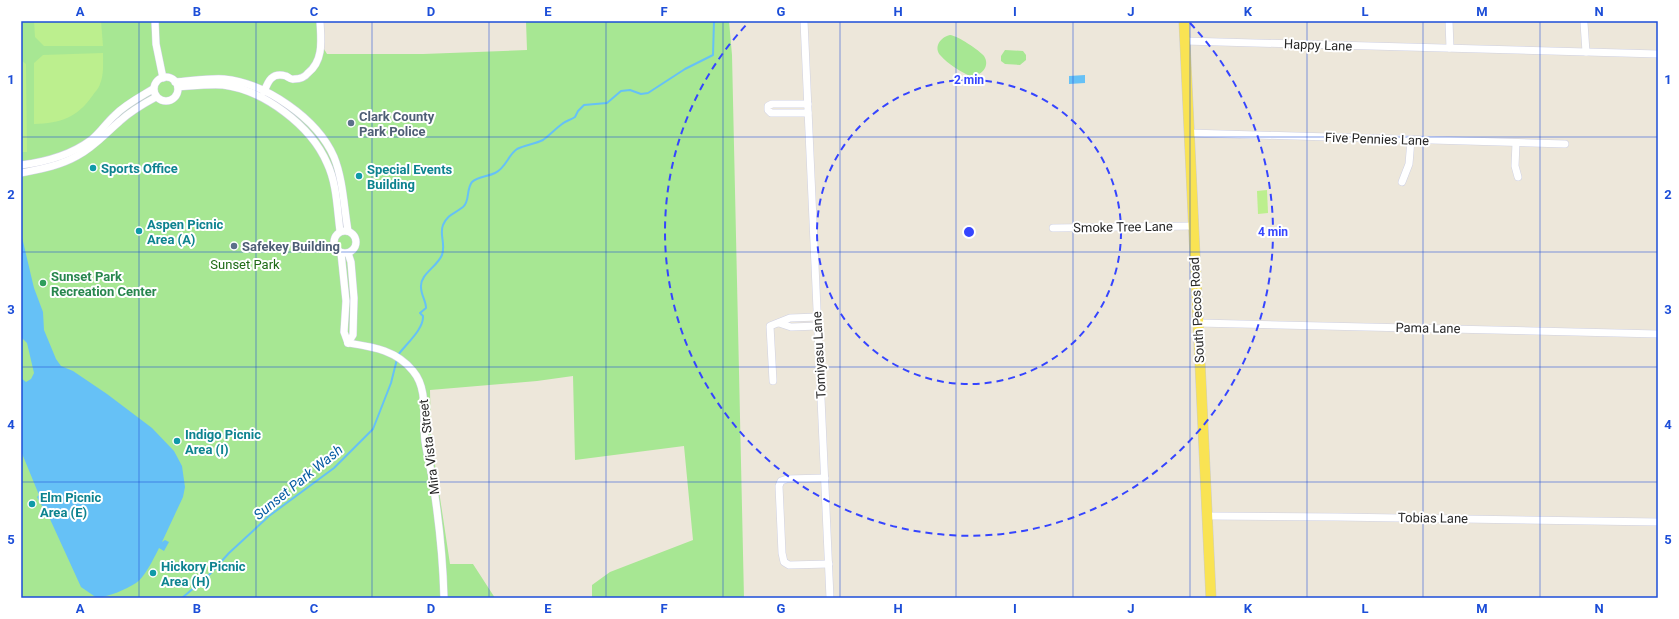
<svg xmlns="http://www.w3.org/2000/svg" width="1679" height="619" viewBox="0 0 1679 619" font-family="Roboto,sans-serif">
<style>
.green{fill:#a7e793}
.pitch{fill:#bcef8e}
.water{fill:#66c1f6}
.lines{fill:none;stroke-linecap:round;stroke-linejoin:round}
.stream{stroke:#66c1f6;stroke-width:2}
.minor-casing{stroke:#cfd1e3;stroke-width:8}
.primary-casing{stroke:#ccc;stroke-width:11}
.minor{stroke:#fff;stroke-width:7}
.primary{stroke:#f9e353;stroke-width:10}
.grid{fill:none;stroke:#1d4ed8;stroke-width:1;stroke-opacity:0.55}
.ring{fill:none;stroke:#3545ff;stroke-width:2;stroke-dasharray:7 5}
.service-dot{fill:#5c6f8a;stroke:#fff;stroke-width:1.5}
.culture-dot{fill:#0f9aa8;stroke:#fff;stroke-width:1.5}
.leisure-dot{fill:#2e9e5b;stroke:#fff;stroke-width:1.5}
.labels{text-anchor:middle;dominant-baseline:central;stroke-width:4;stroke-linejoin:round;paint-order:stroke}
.street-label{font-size:13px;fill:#292929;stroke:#fff}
.service-label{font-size:13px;font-weight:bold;fill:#4e5e75;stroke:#fff;text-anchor:start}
.culture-label{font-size:13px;font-weight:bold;fill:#0d838f;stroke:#fff;text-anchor:start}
.park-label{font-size:13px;fill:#1e6a15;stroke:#fff}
.leisure-label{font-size:13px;font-weight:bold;fill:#27864d;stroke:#fff;text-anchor:start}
.water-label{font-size:14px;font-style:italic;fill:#055ba2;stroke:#fff}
.centre{fill:#3545ff;stroke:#fff;stroke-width:2}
.ring-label{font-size:12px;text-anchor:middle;font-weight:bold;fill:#3545ff;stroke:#fff;stroke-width:4;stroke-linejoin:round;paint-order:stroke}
.neatline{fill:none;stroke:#1d4ed8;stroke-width:1.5}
.grid-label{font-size:13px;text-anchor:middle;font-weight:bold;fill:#1d4ed8}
</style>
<rect width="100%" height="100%" fill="#ede7da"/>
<!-- green -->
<g class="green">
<path d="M21 21H320L321 44 327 54H423L527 50 526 21H729L732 55 744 598H592V585L610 572 693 540 684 446 575 460 573 376 537 381 430 390 431 438 450 564H473L495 598H21Z"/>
<path d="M950 35C958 36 979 50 984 56 991 67 980 77 970 76 961 72 948 64 941 56 933 48 940 37 950 35Z"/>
<path d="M1005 50 1023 51 1026 55V60L1020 65 1005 64 1001 61V56Z"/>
</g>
<!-- pitch -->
<g class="pitch">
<path d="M34 21H101L103 46H44L35 37Z"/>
<path d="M103 53C103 63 104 75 100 84 99 88 95 92 93 95 77 118 61 123 34 124V63L43 55Z"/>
<path d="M21 60 26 64 27 152H21Z"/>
<path d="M1267 190 1268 213 1258 214 1257 191Z"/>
</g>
<!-- water -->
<g class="water">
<path d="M1085 75V83L1069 84V76Z"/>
<path d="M21 233 34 288 43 312 44 330 56 359 61 366 73 371 107 394 152 428 174 451 182 466 185 487 183 497 162 542 165 540 169 542 164 551 159 548C154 558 145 577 136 583 125 590 110 596 97 598L81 587 44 506H42L37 497 39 495 21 451V378L26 382 31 379 34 373 27 343 21 337Z"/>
</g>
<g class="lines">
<!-- stream -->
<g class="stream">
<path d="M398 355C406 344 424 329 423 316L420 313 426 308C426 301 421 295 421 287 420 274 437 267 442 255 446 243 439 235 443 225 448 214 454 214 463 207 470 202 466 189 472 182 478 176 487 177 495 173 506 168 508 155 517 149 525 145 535 144 543 140 550 135 555 129 562 124 565 121 571 120 575 117L578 111 584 105 607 103 621 91 630 90 641 94 648 93 685 69 713 55 714 21"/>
<path d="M182 598 209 575 229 553 269 516 334 468 373 429 391 383 397 359"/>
</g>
<defs>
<g id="minor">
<path d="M155 21 156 44 163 78"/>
<path d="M804 21 830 598"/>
<path d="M1449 21 1450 48"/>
<path d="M1584 23 1586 52"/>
<path d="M1185 41 1658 54"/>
<circle cx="166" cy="89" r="12"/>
<path d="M175 82C191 81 208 78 224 79 265 83 317 118 334 157 343 179 344 207 348 231"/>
<path d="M178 87C193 86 208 84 223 85 264 90 311 126 327 163 337 184 337 209 340 231"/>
<path d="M264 92C268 81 272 72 286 76 288 77 291 80 294 79 299 79 305 77 308 73 324 60 321 40 320 21"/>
<path d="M808 104H772L768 106V110L771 113H808"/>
<path d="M1189 133 1565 144"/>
<path d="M1516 143 1515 166 1518 177"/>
<path d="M21 165C45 162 71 155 91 140 100 133 106 123 115 115 126 104 140 97 153 89"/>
<path d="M21 173C41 169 59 166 77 156 94 147 106 133 120 121 131 111 143 104 156 97"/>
<path d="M1402 182 1409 164 1411 140"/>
<path d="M1053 228 1193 226"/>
<circle cx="345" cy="242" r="11"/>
<path d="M341 253 346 301 344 332 348 343"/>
<path d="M779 323 791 327 818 326"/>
<path d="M1198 323 1658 334"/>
<path d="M348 343C373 347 396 350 413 371 429 390 422 418 425 441 427 455 431 469 433 483 439 521 443 560 444 598"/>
<path d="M348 343 353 335 354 298 351 262 348 253"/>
<path d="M773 381 770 326 790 318 818 317"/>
<path d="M825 478 787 479 781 481 779 486 782 553 784 562 789 565 829 564"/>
<path d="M1207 516 1337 517 1658 522"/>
</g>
<path id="primary" d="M1184 21 1211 598"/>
</defs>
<!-- minor casing -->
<use href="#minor" class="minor-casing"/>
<!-- primary casing -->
<use href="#primary" class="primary-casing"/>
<!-- minor -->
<use href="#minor" class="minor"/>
<!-- primary -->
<use href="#primary" class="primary"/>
</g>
<!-- grid -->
<path class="grid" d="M139 21V598M256 21V598M372 21V598M489 21V598M606 21V598M723 21V598M840 21V598M956 21V598M1073 21V598M1190 21V598M1307 21V598M1423 21V598M1540 21V598M21 137H1658M21 252H1658M21 367H1658M21 482H1658"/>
<!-- distance rings -->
<g class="ring">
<circle cx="969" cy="232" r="152"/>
<path d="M1190 23A304 304 0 1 1 748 23"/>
</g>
<!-- markers -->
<g class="service-dot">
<circle cx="351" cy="123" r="4"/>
<circle cx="234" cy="246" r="4"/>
</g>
<g class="culture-dot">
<circle cx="93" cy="168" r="4"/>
<circle cx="359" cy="176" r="4"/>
<circle cx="139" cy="231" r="4"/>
<circle cx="177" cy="441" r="4"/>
<circle cx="32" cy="504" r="4"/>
<circle cx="153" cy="573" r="4"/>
</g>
<circle class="leisure-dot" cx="43" cy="283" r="4"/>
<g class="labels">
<!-- street labels -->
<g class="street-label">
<text transform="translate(1318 45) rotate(2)">Happy Lane</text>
<text transform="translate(1377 139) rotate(2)">Five Pennies Lane</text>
<text transform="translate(1123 227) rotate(-1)">Smoke Tree Lane</text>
<text transform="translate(1197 310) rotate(-93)">South Pecos Road</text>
<text transform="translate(1428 328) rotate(1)">Pama Lane</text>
<text transform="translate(819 355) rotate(-93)">Tomiyasu Lane</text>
<text transform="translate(429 447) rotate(-97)">Mira Vista Street</text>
<text transform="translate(1433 518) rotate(1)">Tobias Lane</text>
</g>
<!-- service labels -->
<g class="service-label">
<text x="359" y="116">Clark County<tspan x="359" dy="15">Park Police</tspan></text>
<text x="242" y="246">Safekey Building</text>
</g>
<!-- culture labels -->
<g class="culture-label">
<text x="101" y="168">Sports Office</text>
<text x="367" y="169">Special Events<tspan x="367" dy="15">Building</tspan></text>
<text x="147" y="224">Aspen Picnic<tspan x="147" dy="15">Area (A)</tspan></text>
<text x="185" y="434">Indigo Picnic<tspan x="185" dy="15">Area (I)</tspan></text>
<text x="40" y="497">Elm Picnic<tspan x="40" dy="15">Area (E)</tspan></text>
<text x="161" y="566">Hickory Picnic<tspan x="161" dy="15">Area (H)</tspan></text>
</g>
<!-- park labels -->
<g class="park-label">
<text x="245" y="264">Sunset Park</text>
</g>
<!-- leisure labels -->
<g class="leisure-label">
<text x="51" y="276">Sunset Park<tspan x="51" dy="15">Recreation Center</tspan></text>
</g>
<!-- water labels -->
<g class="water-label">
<text transform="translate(298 482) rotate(-39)">Sunset Park Wash</text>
</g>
</g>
<circle cx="969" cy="232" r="6" class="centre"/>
<g class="ring-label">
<text x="969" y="84">2 min</text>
<text x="1273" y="236">4 min</text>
</g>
<!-- border -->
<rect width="1679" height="619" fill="none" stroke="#ffffff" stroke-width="44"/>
<rect x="22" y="22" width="1635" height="575" class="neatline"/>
<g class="grid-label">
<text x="80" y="16">A</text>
<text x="197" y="16">B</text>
<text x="314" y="16">C</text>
<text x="431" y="16">D</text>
<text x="548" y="16">E</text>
<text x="664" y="16">F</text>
<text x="781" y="16">G</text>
<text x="898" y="16">H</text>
<text x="1015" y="16">I</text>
<text x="1131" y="16">J</text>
<text x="1248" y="16">K</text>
<text x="1365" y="16">L</text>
<text x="1482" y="16">M</text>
<text x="1599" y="16">N</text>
<text x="11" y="84">1</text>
<text x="1668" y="84">1</text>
<text x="11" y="199">2</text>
<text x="1668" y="199">2</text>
<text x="11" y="314">3</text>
<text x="1668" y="314">3</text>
<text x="11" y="429">4</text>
<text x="1668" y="429">4</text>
<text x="11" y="544">5</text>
<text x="1668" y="544">5</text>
<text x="80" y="613">A</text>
<text x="197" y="613">B</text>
<text x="314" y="613">C</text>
<text x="431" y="613">D</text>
<text x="548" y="613">E</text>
<text x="664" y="613">F</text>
<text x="781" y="613">G</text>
<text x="898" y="613">H</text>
<text x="1015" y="613">I</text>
<text x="1131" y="613">J</text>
<text x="1248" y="613">K</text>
<text x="1365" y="613">L</text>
<text x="1482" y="613">M</text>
<text x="1599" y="613">N</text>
</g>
</svg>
